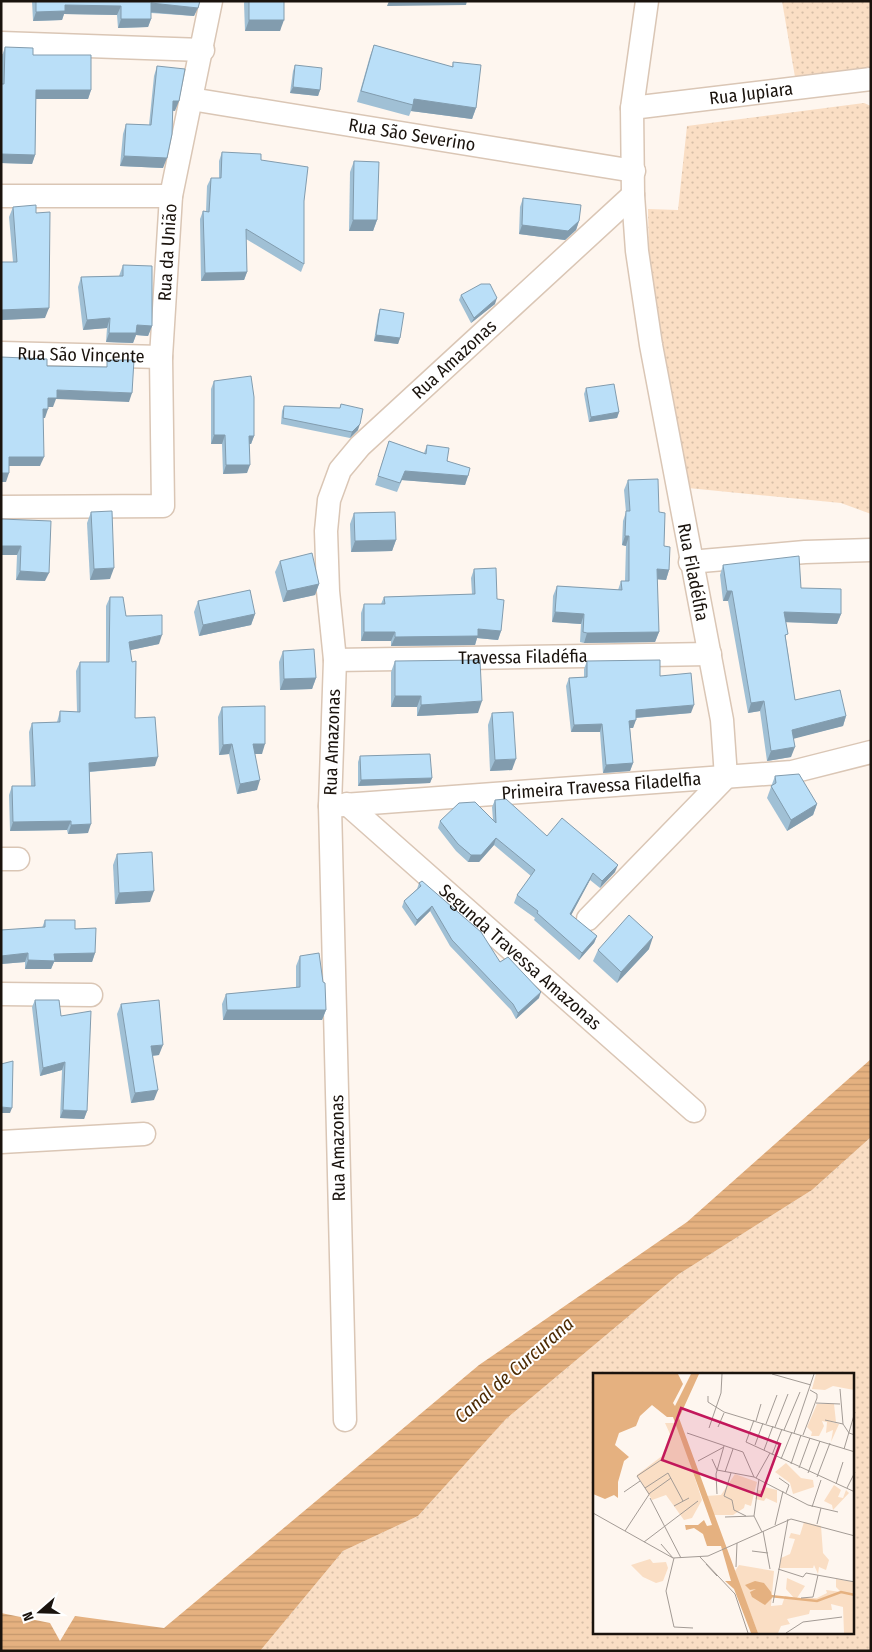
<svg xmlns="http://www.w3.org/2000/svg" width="872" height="1652" viewBox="0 0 872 1652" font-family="'Fira Sans Condensed',sans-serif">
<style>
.grass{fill:url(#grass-dots);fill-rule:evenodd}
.water{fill:url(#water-rules)}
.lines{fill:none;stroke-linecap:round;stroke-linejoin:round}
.minor-casing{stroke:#dac6b5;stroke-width:25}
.minor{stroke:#fff;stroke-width:22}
.wall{fill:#a0c0d5}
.shaded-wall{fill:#829cae}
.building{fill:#badff8;stroke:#829cae}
.labels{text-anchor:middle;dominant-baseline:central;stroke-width:4;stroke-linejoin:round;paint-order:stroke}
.street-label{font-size:18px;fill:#1a130d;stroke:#fff}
.water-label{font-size:19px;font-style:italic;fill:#4e2c04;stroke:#fff}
.inset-river{fill:none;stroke:#e5b180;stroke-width:2.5}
.inset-road{fill:none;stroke:#a39b95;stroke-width:1}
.view{fill:#c2185b;fill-opacity:0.15;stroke:#c2185b;stroke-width:2.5}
.inset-edge{fill:none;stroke:#1a130d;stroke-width:2.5}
</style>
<defs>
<pattern id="grass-dots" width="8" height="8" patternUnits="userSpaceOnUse" patternTransform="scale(1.25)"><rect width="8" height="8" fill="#fadec4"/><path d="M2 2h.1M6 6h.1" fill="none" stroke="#d6bea7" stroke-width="1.8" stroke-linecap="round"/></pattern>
<pattern id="water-rules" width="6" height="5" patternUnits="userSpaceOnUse" patternTransform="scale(1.25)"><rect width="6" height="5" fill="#e5b180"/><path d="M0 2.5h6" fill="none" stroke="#c4976d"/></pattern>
</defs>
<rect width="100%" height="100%" fill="#fef6ef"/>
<!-- grass -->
<g class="grass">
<path d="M782 1H871V68L795 77Z"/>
<path d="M864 103 871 106V514L841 503 688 488 649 263 648 209 678 210 687 126Z"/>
<path d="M871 1137V1651H260L343 1551 418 1516 506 1419 679 1274 812 1190ZM594 1374H853V1633H594Z"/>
</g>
<!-- water -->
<path class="water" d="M871 1059V1137L812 1190 679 1274 506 1419 418 1516 343 1551 260 1651H1V1613L50 1623 60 1641 75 1616 164 1628 479 1365 687 1222Z"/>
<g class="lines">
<defs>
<g id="minor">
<path d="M1 43 203 50"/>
<path id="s1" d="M191 99 634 171"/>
<path id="s2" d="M632 108 871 79"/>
<path d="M1 196H171"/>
<path id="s3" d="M1 353 161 357"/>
<path id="s4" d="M1 507 163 506 161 357 171 196 211 1"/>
<path d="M690 562 805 552 871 550"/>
<path id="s5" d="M335 660 710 654"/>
<path id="s6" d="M347 804 694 1111"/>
<path id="s7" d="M330 806 792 772 871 752"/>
<path d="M1 859H18"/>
<path d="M588 919 726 777 722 720 651 345 637 251 633 195 632 108 647 1"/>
<path d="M1 994 91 995"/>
<path d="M1 1142 144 1134"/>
<path id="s8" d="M345 1420 330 806 335 660 328 591 326 531 329 500 340 470 360 446 633 195"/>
</g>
</defs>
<!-- minor casing -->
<use href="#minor" class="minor-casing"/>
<!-- minor -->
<use href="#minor" class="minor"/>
</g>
<!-- wall -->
<g class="wall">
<path d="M32 1H200L194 16 151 13V19L148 27 118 28 117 15 64 14 62 20 33 21Z"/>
<path d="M245 1H284L280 31H245L244 3Z"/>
<path d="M374 45 452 67 453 62 476 108 472 119 411 111 409 116 357 102 370 56Z"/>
<path d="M5 47 33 55 91 90 88 99H36L35 155 32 164 1 163V75L2 56Z"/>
<path d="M295 65 320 90 318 96 290 93 293 71Z"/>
<path d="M157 66 175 111H173L163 168 120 166 123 134 126 124 149 125 154 76Z"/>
<path d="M222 152 261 160 304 201V264L301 272 246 239 247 272 244 280 201 281 200 219 203 211 206 212 207 186 211 178H219V161Z"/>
<path d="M354 161 377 220 373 231H349L350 172Z"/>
<path d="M523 198 579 221 576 230 565 240 519 234 520 207Z"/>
<path d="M13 207 45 318 1 320V262H13L9 217Z"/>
<path d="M123 265 152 326 148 336 136 335 133 343 106 342 107 328 83 330 78 287 81 277 119 276Z"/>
<path d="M461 295 495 304 471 323 459 300Z"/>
<path d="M380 309 400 338 398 344 374 341 378 315Z"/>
<path d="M214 381 254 436 251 444H249L247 473 223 474 222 444H211V389Z"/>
<path d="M586 388 619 412 617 418 589 422 584 394Z"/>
<path d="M341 404 358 430 350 438 281 424 282 411 284 406 340 408Z"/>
<path d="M389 441 424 453 427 445 468 476 465 485 402 480 397 492 375 485Z"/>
<path d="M628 480 659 512 664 546 669 570 666 580 657 579 659 632 655 642 584 643 580 642 581 624 552 622 553 596 557 586 618 590 621 581H625L626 546 622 545 623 521 626 512 624 490Z"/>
<path d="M91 512 110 579 90 580 87 523Z"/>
<path d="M354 513 396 540 392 551 351 552 350 524Z"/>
<path d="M1 519 45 581 16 580 17 555H1Z"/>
<path d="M280 561 319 584 315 595 283 602 275 572Z"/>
<path d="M723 565 801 588 841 614 837 624 786 622V639L795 700 846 716 843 726 794 738 791 757 767 761 760 711 748 713 728 601H723L720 575Z"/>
<path d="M474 569 497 599 501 631 498 640 477 638 475 645 391 646V641H361V613L364 604H381L384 597 472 594 471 578Z"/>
<path d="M110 597 126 616 159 644 130 650 135 718 155 766 90 772 88 833 68 834 67 830 10 831 9 795 12 786H31L29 732 32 723 57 722 60 711 77 712 76 671 80 662H106V606Z"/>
<path d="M198 601 255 614 251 625 199 636 194 612Z"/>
<path d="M283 651 316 678 312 689 280 690 279 662Z"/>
<path d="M395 661 478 713 417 716V707H391V672Z"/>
<path d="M587 661 660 676 691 713 636 718 633 728H630L633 763 630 771 603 773 600 732H571L566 686 569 678 584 677V669Z"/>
<path d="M222 707 262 754H255L257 790 237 794 229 754 219 755 218 717Z"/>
<path d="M492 713 512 770 490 771 488 725Z"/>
<path d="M360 756 432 778 430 783 358 786V762Z"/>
<path d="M775 776 817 804 813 815 787 831 767 798Z"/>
<path d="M495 800 547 836 615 872 600 888 590 880 571 915 597 936 594 943 579 960 534 920 535 918 514 903 517 895 531 876 494 845 479 862H468L456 851 438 828 440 821 493 820 492 807Z"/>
<path d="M117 854 150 902 115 904 113 865Z"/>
<path d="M419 883 500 962 539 998 516 1019 511 1010 450 946 430 911 415 926 402 907 404 901 417 889Z"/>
<path d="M45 920 75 929 95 953 92 962H54L51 969H25V962L1 964V930L42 928Z"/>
<path d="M649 949 617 983 593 961 598 950Z"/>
<path d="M300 956 326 1010 322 1020H223L222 1004 226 994 296 988V966Z"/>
<path d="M35 1000 61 1016 87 1111 84 1119 60 1118 62 1070 40 1076 32 1007Z"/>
<path d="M121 1004 159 1055 153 1056 154 1100 131 1103 117 1014Z"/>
</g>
<!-- shaded-wall -->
<g class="shaded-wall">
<path d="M389 1H467L466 5 387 6Z"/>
<path d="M151 3 198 8 194 16 148 12Z"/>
<path d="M65 5 121 6 117 15 64 14 62 20 33 21 36 12Z"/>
<path d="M121 19H151L148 27 118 28Z"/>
<path d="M249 20H284L280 31H245Z"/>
<path d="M293 87 320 90 318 96 290 93Z"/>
<path d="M36 90H91L88 99H32Z"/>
<path d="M414 99 476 108 472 119 411 111Z"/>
<path d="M173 101H179L175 111 170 110Z"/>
<path d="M1 154 35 155 32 164 1 163Z"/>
<path d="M124 156 167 158 163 168 120 166Z"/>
<path d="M353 220H377L373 231H349Z"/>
<path d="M579 221 576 230 565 240 519 234 522 225Z"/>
<path d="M247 272 244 280 201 281 205 273Z"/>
<path d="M497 298 495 304 471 323 474 318Z"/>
<path d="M49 308 45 318 1 320V310Z"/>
<path d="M110 318 107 328 83 330 87 320Z"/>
<path d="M137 325 152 326 148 336 136 335 133 343 106 342 109 333Z"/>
<path d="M376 335 400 338 398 344 374 341Z"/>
<path d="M57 390 132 393 129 402 56 399 53 407H44L48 398Z"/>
<path d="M43 409H48L45 418H40Z"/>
<path d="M619 412 617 418 589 422 591 417Z"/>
<path d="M360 424 358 430 350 438 352 432Z"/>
<path d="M214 435H225L222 444H211Z"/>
<path d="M249 436H254L251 444H246Z"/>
<path d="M9 457H44L40 466H6Z"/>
<path d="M226 465H250L247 473 223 474Z"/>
<path d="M405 471 468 476 465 485 401 480Z"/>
<path d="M1 473H9L6 482H1Z"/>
<path d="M625 536H629L626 546 622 545Z"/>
<path d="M396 540 392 551 351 552 355 541Z"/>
<path d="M1 546H21L17 555H1Z"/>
<path d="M114 568 110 579 90 580 94 569Z"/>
<path d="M657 569 669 570 666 580 653 579Z"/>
<path d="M20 571 49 573 45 581 16 580Z"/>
<path d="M319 584 315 595 283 602 287 591Z"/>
<path d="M727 591H732L728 601H723Z"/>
<path d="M555 612 584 614 581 624 552 622Z"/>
<path d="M784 612 841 614 837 624 781 622Z"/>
<path d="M255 614 251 625 199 636 203 625Z"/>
<path d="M478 629 501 631 498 640 477 638 475 645 391 646 395 637Z"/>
<path d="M364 632H395L391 641H361Z"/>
<path d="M659 632 655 642 584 643 587 633Z"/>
<path d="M162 635 159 644 126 651 129 642Z"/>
<path d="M316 678 312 689 280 690 284 679Z"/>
<path d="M395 696H421L417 707H391Z"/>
<path d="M482 701 478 713 417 716 421 705Z"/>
<path d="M764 701 760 711 748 713 751 703Z"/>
<path d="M694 705 691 713 633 718 636 710Z"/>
<path d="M846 716 843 726 789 740 792 730Z"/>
<path d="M636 720 633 728H627L629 721Z"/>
<path d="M602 724 600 732H571L574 725Z"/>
<path d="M232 744 229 754 219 755 223 745Z"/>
<path d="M253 744H265L262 754H250Z"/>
<path d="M795 747 791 757 767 761 771 751Z"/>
<path d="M158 757 155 766 86 772 89 763Z"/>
<path d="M516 759 512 770 490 771 495 760Z"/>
<path d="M633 763 630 771 603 773 606 765Z"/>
<path d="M432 778 430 783 358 786 361 780Z"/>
<path d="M260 780 257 790 237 794 240 784Z"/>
<path d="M817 804 813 815 787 831 791 820Z"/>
<path d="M71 821 67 830 10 831 13 822Z"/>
<path d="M91 824 88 833 68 834 71 825Z"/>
<path d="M496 838 494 845 479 862H468L471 855Z"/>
<path d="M618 865 615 872 600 888 602 881Z"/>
<path d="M593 873 590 880 568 921 570 914Z"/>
<path d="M154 891 150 902 115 904 119 893Z"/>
<path d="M432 906 430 911 415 926 417 920Z"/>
<path d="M597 936 594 943 579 960 582 953Z"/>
<path d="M653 937 649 949 617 983 621 972Z"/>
<path d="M28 953 25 962 1 964V956Z"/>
<path d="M95 953 92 962H54L51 969H25L28 960 54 954Z"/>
<path d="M541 992 539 998 516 1019 518 1013Z"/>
<path d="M227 1010H326L322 1020H223Z"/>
<path d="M163 1045 159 1055 147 1056 151 1046Z"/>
<path d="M65 1062 62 1070 40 1076 43 1068Z"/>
<path d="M158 1090 154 1100 131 1103 135 1093Z"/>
<path d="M1 1107 12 1108 10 1113H1Z"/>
<path d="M63 1110 87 1111 84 1119 60 1118Z"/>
</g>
<!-- building -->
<g class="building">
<path d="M36 1H200L198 8 151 3V19H121V6L65 5V11L36 12Z"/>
<rect x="249" y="1" width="35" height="19"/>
<path d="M374 45 453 67V62L481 65 476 108 414 99 413 105 361 91Z"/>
<path d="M5 47 33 48V55H91V90H36L35 155 1 154V84H4Z"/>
<path d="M295 65 322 68 320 90 293 87Z"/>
<path d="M157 66 185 69 179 101H173L172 134 167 158 124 156 126 124 151 125Z"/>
<path d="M222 152 261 154V160L308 167 304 201V264L246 229 247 272 205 273 203 211 209 212 211 178H221Z"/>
<path d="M354 161 379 162 377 220H353Z"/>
<path d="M523 198 581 205 579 221 568 231 522 225Z"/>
<path d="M36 205V213L50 212 49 308 1 310V262H17L13 207Z"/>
<path d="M123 265 152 266V326L137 325 136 333H109L110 318 87 320 81 277 123 276Z"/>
<path d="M481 284H490L497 298 474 318 461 295Z"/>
<path d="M380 309 404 313 400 338 376 335Z"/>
<path d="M1 357 47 359V366L107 367V360H134L132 393 57 390V398H48V409H43L44 457H9V473H1Z"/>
<path d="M251 376 254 397V436H249L250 465H226L225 435H214V381Z"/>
<path d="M614 384 619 412 591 417 586 388Z"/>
<path d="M341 404 363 409 360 424 352 432 283 418 284 406 340 408Z"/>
<path d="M389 441 426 454 427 445 449 448 447 461 470 468 468 476 405 471 400 483 378 476Z"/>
<path d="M658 479 659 512 665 513 664 546 670 547 669 570 657 569 659 632 587 633 583 632 584 614 555 612 557 586 622 590 621 581H629V536H625L626 511H630L628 480Z"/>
<path d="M112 511 114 568 94 569 91 512Z"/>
<path d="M395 512 396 540 355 541 354 513Z"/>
<path d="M1 519 51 521 49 573 20 571 21 546H1Z"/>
<path d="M312 553 319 584 287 591 280 561Z"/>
<path d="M799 556 801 588 841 589V614L784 612 788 634 785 635 795 700 840 690 846 716 792 730 795 747 771 751 764 701 751 703 732 591H727L723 565Z"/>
<path d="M496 568 497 599 504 600 501 631 478 629V636L395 637V632H364V604H385L384 597 475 594 474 569Z"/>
<path d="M250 590 255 614 203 625 198 601Z"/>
<path d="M110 597H123L126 616 162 615V635L129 642 132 662 136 661 135 718 155 717 158 757 89 763 91 824 71 825V821L13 822 12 786H35L32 723 60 722V711L80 712V662H109Z"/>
<path d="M314 649 316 678 284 679 283 651Z"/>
<path d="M480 660 482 701 421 705V696H395V661Z"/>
<path d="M660 660V676L691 673 694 705 636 710V720L629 721 633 763 606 765 602 724 574 725 569 678 587 677V661Z"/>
<path d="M265 706V744H253L260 780 240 784 232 744 223 745 222 707Z"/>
<path d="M513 712 516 759 495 760 492 713Z"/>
<path d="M430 754 432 778 361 780 360 756Z"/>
<path d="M799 774 817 804 791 820 771 786 776 783 775 776Z"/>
<path d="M506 799 547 836 562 818 618 865 602 881 593 873 570 914 597 936 582 953 537 913 538 911 517 895 535 870 496 838 481 855H471L458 844 440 821 459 803 475 802 496 823 495 800Z"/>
<path d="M152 852 154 891 119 893 117 854Z"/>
<path d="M422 881 481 932 500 962 508 957 541 992 518 1013 513 1004 452 940 432 906 417 920 404 901 421 886 419 883Z"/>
<path d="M629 915 653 937 621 972 598 950Z"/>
<path d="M45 920H75V929L96 928 95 953 54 954 55 961 28 960V953L1 956V930L45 927Z"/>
<path d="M319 953 323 982 325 983 326 1010H227L226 994 300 987V956Z"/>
<path d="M35 1000H59L61 1016 91 1011 87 1111 63 1110 65 1062 43 1068Z"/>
<path d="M159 1000 163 1045 151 1046 158 1090 135 1093 121 1004Z"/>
<path d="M13 1061 12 1108 1 1107V1064Z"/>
</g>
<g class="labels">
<!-- street labels -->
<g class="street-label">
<text stroke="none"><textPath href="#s2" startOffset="120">Rua Jupiara</textPath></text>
<text stroke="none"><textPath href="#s1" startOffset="224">Rua São Severino</textPath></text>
<text stroke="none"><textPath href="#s4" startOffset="416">Rua da União</textPath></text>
<text stroke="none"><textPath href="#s3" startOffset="80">Rua São Vincente</textPath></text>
<text stroke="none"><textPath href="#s8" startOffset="1112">Rua Amazonas</textPath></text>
<text transform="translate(693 572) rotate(79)">Rua Filadélfia</text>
<text stroke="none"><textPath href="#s5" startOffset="188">Travessa Filadéfia</textPath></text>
<text stroke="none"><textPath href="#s8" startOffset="678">Rua Amazonas</textPath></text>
<text stroke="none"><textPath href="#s7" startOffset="272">Primeira Travessa Filadelfia</textPath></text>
<text stroke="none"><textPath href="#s6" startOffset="231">Segunda Travessa Amazonas</textPath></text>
<text transform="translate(338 1148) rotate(-91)">Rua Amazonas</text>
</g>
<!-- water labels -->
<g class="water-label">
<text transform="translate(514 1370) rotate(-41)">Canal de Curcurana</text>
</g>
</g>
<!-- overview -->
<g transform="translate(593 1373)">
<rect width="261" height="261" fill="#fef6ef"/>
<path d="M72 50H82L86 57 109 127 99 145 91 147 73 122 59 127 44 102 69 83 77 61ZM193 90 208 105 220 107 221 114 200 121 197 110 182 99ZM142 101 164 109 158 133 152 131 151 135 140 142H121L113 123 128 122ZM241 112 248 117 245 124 250 125 253 117 256 120 240 137 239 132 231 128ZM172 114 184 117V130L173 125 171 128 162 126 165 117 171 118Z" fill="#fadec4"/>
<path d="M223 1H261V17L240 13 232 17 219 16ZM224 31H241L243 49 232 47 246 51 238 69 240 57 233 60 234 49 229 48 231 53 226 63H218L219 59 214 54ZM211 149 228 153 230 180 236 187 233 197 226 194 225 201 221 192 220 195H186L188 185 197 181 202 166 196 165 198 160 207 162ZM146 192 181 198 178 233 189 232 192 223 201 225 193 216 194 205 212 213 204 225H224L234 220 233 217 248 219 243 214V206L261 209V260H251L250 234 238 231 239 237H217L216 241 194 246 197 251 188 253 185 260H165L145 208 142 198Z" fill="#fadec4"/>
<path d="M57 186 60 190 73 189 75 195 70 208 63 210 50 204 38 192Z" fill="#fadec4"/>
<path d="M0 1H85L90 11 80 30 82 33 98 1H106L86 45 165 260H158L141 216 132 208H138L128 173H114L110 161 101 155 93 157 92 152H105L111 147 114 153 119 152 80 44H74L59 32 47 43 43 53 26 60 22 72 36 84 31 88 25 109V125L21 122 12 126 0 121ZM162 208 171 210 178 219 179 225 172 232 159 224 157 219 163 216 157 217 152 212Z" fill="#e5b180"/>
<path class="inset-river" d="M177 223 224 228 248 219 262 222"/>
<path class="inset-road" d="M179 1 218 12M247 16 250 51M115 23V29L131 39 262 79M223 30 247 31M161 47 153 69 262 119M232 47 250 51 256 60 262 62M163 48 168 31M173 51 184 22M125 54 131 40M182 54 195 21M116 55 128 20 129 1M191 57 207 19M94 60 150 79 161 104M201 60 221 1M210 62 224 25V21L217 17M162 72 170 50M251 76 262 39M171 77 180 53M179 82 189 56M119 86 124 97 161 104 215 132 245 139M188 86 199 59M105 88 131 74M198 91 208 62M206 95 217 65M132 99 140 76M138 100 131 123 139 127 141 137 153 143M215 100 227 68M224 104 237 70M163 105 177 80M186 105 196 112 193 120M166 106 161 143 169 159M243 111 250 89M52 115 75 100 90 128M254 115 262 99M31 119 47 108M56 121 44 103 68 87M124 121 123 101 131 73M57 125 88 185M81 133 96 125M219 134 228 107M0 140 80 185 115 183 198 146 262 163M132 144 161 143M224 151 228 135M182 152 190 118M32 158 57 120 78 105M170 158 177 196M51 169 105 128M68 171 80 185M159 178 175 180M107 184 142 221 155 260M81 185 73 218 81 254M113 191 124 203M143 194 144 170M185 196 210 204 213 200 262 209M208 225 220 224 225 202M180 230 195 146M81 254 100 255M193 260 210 249 249 244"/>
<path class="view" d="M88 35 187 71 168 123 69 87Z"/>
<rect width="261" height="261" class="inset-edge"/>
</g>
<!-- border -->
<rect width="872" height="1652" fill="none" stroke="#1a130d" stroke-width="5"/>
<!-- north arrow -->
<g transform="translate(40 1612) rotate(250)" stroke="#ffffff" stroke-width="4" paint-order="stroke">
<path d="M0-4L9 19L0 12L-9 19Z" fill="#1a130d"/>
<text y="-8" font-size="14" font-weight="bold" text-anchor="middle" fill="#1a130d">N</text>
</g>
</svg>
